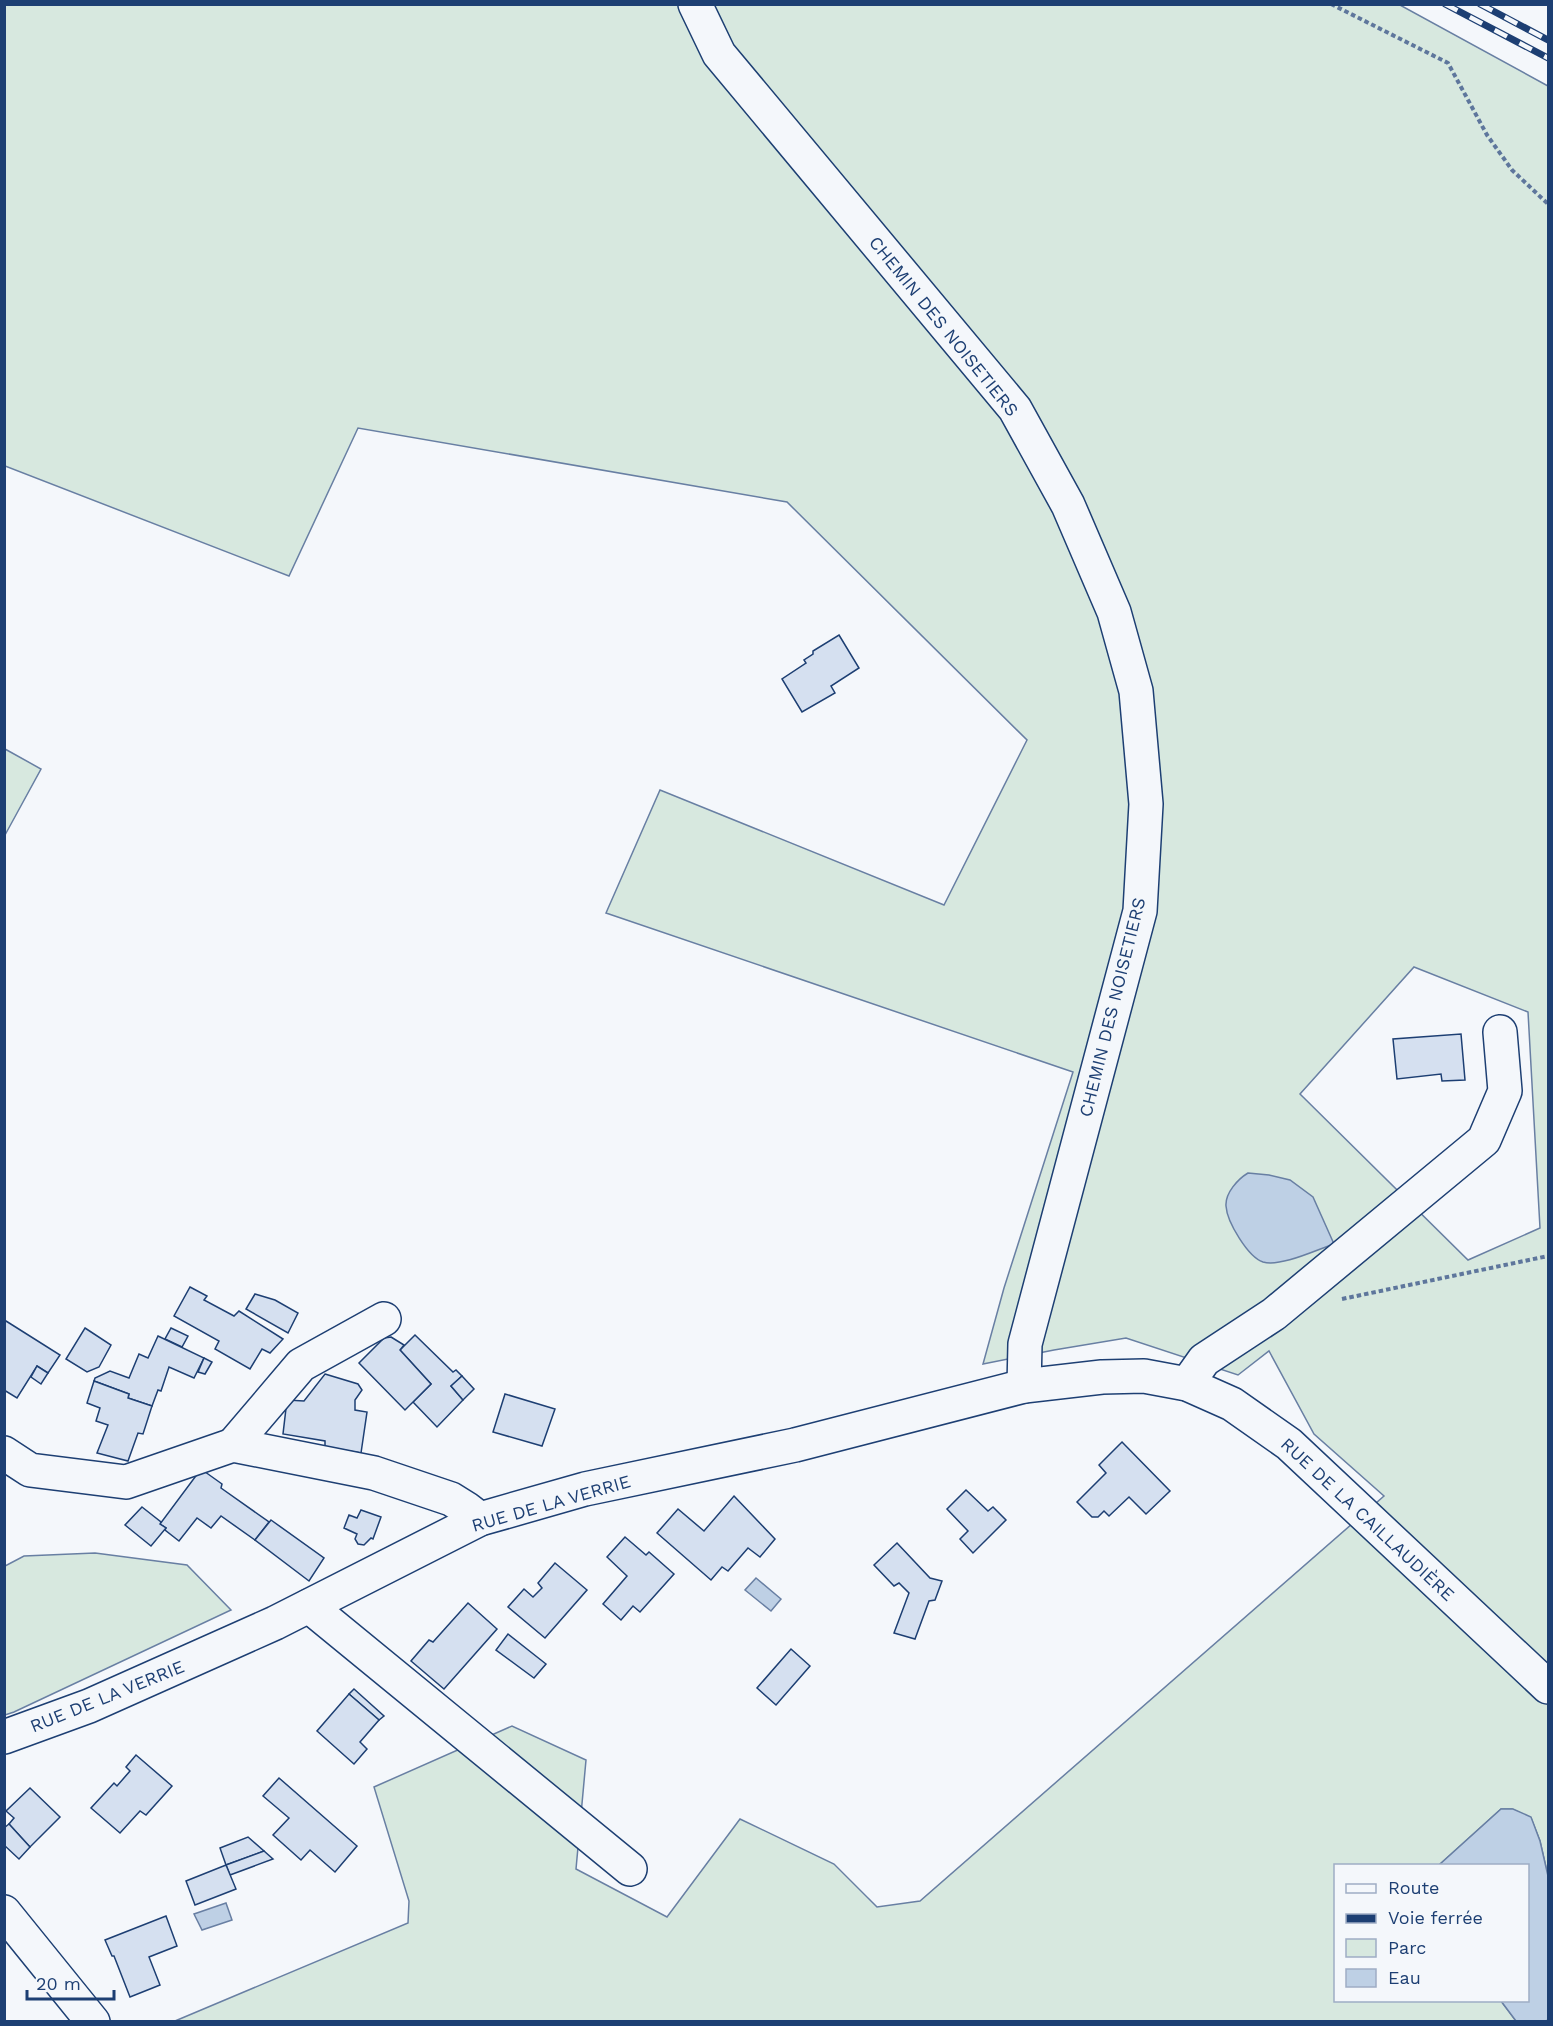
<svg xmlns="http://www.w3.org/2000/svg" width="1553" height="2026" viewBox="0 0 1553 2026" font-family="'Work Sans',sans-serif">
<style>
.green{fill:#d7e8df;stroke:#687fa3;stroke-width:1.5;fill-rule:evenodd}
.water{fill:#bed0e5;stroke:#687fa3;stroke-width:1.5}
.building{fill:#d5e0f0;stroke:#1d3f73;stroke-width:1.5}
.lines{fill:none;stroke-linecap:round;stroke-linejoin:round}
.minor-casing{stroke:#1d3f73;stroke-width:36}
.path{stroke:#5e769c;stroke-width:4;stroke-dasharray:4.5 3;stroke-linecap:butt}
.minor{stroke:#f4f7fb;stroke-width:33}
.rail-casing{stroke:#1d3f73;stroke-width:7}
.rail{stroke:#f4f7fb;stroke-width:4.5;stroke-dasharray:14;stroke-linecap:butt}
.labels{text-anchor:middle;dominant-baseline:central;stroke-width:4.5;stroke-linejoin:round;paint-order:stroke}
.street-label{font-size:18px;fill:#1d3f73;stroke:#f4f7fb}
</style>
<rect width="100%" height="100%" fill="#f4f7fb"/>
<!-- green -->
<g class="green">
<path d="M4 5H1400L1548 86V1876L1540 1841 1531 1818 1512 1809H1501L1439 1865 1336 1866V2000L1501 2001 1516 2021H175L408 1923 409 1901 374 1787 512 1726 586 1760 576 1869 667 1917 740 1819 834 1864 877 1907 920 1901 1384 1496 1314 1434 1269 1351 1238 1375 1126 1338 1054 1350 983 1364 1004 1288 1073 1072 606 913 660 790 944 905 1027 740 787 502 358 428 289 576 5 466ZM1414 967 1528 1012 1540 1228 1468 1260 1300 1094Z"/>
<path d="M5 749 41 769 5 835Z"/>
<path d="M95 1553 187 1565 231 1610 14 1712 5 1715V1566L24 1556Z"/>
</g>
<!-- water -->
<g class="water">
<path d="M1248 1173 1269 1175 1290 1180 1313 1197 1334 1244C1316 1250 1281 1267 1263 1262 1248 1257 1227 1222 1226 1206 1225 1193 1238 1179 1248 1173Z"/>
<path d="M756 1578 781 1599 771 1611 745 1590Z"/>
<path d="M1501 1809H1513L1531 1817 1540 1841 1548 1876V2020L1546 2021H1516L1501 2001 1528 2000V1866L1439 1865Z"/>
<path d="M226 1903 232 1920 202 1930 194 1914Z"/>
</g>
<!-- building -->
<g class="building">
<path d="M839 635 859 668 831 686 835 693 802 712 782 679 806 663 804 660 813 654V651Z"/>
<path d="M1461 1034 1465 1080 1442 1081 1441 1074 1397 1079 1393 1039Z"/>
<path d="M190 1287 207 1296 204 1300 234 1316 239 1311 283 1339 270 1353 262 1349 250 1369 215 1349 219 1341 174 1316Z"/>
<path d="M255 1294 275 1300 298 1313 288 1333 246 1309Z"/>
<path d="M6 1321 60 1355 48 1373 37 1366 17 1398 4 1390V1324Z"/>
<path d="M85 1328 111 1345 99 1367 87 1372 66 1359Z"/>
<path d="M171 1328 188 1336 182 1347 165 1339Z"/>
<path d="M415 1335 453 1372 456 1370 462 1376 451 1386 463 1400 437 1427 413 1402 431 1384 400 1350Z"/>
<path d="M158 1336 204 1358 194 1378 169 1367 161 1391 158 1390 152 1406 128 1398 129 1394 94 1381 95 1378 110 1371 129 1378 139 1354 148 1358Z"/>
<path d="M391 1337 404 1345 400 1350 431 1384 405 1410 359 1363 384 1338Z"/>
<path d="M204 1358 212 1362 205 1374 198 1372Z"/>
<path d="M37 1366 48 1373 41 1384 31 1377Z"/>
<path d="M325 1374 358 1384 362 1390 355 1400V1410L367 1412 361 1453 325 1447V1441L283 1434 287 1400 304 1401Z"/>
<path d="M462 1376 474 1389 463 1400 451 1386Z"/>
<path d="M94 1381 129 1394 128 1398 152 1406 143 1434 138 1433 128 1461 97 1453 108 1425 96 1421 100 1408 87 1403Z"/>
<path d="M505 1394 555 1409 542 1446 493 1432Z"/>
<path d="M1122 1442 1170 1491 1146 1514 1129 1497 1109 1516 1104 1511 1098 1517H1092L1077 1502 1106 1473 1099 1465Z"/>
<path d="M201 1469 222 1484 221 1488 269 1522 255 1540 221 1516 211 1528 197 1518 179 1541 165 1530 166 1528 160 1524Z"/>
<path d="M966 1490 988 1511 993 1507 1006 1520 973 1553 960 1539 968 1531 947 1509Z"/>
<path d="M734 1496 775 1539 760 1557 748 1548 728 1571 722 1567 711 1580 657 1533 678 1509 704 1531Z"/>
<path d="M142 1507 161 1522 160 1524 166 1528 151 1546 125 1525Z"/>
<path d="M361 1510 381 1517 373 1539 371 1538 364 1545 358 1544 355 1539 357 1534 344 1528 349 1515 357 1518Z"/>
<path d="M271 1520 324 1558 309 1581 255 1540Z"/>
<path d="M625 1537 646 1555 649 1552 674 1574 640 1612 633 1606 621 1620 603 1604 627 1576 607 1557Z"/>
<path d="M897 1543 930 1578 942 1581 935 1600 929 1601 915 1639 894 1633 909 1593 899 1583 894 1586 874 1565Z"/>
<path d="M555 1563 587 1590 545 1638 508 1607 524 1589 533 1597 542 1588 538 1583Z"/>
<path d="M468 1603 497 1629 444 1689 411 1661 429 1640 433 1642Z"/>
<path d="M508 1634 546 1664 534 1678 496 1650Z"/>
<path d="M791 1649 810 1666 776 1705 757 1688Z"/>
<path d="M354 1689 384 1716 379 1720 349 1694Z"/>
<path d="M349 1694 379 1720 360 1742 367 1749 354 1764 317 1731Z"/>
<path d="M136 1755 172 1786 146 1815 140 1811 120 1833 91 1808 114 1783 117 1786 130 1771 126 1767Z"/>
<path d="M279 1778 357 1846 335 1872 310 1850 301 1860 273 1835 289 1818 263 1796Z"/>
<path d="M30 1788 60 1817 30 1847 9 1824 14 1818 6 1811Z"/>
<path d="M9 1824 30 1847 19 1859 4 1845V1828Z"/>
<path d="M248 1837 264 1851 226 1865 220 1848Z"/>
<path d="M264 1851 273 1859 230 1875 226 1865Z"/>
<path d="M226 1865 236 1889 195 1905 186 1881Z"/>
<path d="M166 1916 177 1946 149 1957 160 1985 130 1997 114 1956H112L105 1940Z"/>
</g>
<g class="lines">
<defs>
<g id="minor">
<path d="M695 4 719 54 1015 409 1068 505 1114 612 1136 691 1146 804 1140 911 1025 1344 1024 1386"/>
<path d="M1187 1384 1204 1360 1274 1314 1484 1140 1505 1091 1500 1032"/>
<path d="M233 1445 301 1365 384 1319"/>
<path d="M4 1453 30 1470 126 1482 233 1445 374 1473 451 1499 467 1509 480 1519"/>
<path d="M309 1606 630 1869"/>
<path d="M4 1737 89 1706 275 1623 480 1519 585 1489 795 1445 1024 1386 1102 1377 1144 1376 1187 1384 1232 1404 1289 1444 1548 1687"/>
<path d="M4 1912 93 2022"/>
</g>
</defs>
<!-- minor casing -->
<use href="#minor" class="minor-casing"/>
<!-- path -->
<g class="path">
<path d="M1331 4 1448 63 1487 135 1512 170 1548 204"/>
<path d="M1342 1299 1548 1256"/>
</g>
<!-- minor -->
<use href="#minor" class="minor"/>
<defs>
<g id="rail">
<path d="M1445 4 1548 58"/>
<path d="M1480 4 1548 40"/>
</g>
</defs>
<!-- rail casing -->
<use href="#rail" class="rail-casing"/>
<!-- rail -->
<use href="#rail" class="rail"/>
</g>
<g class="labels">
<!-- street labels -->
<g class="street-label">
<text transform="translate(944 326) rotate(51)">CHEMIN DES NOISETIERS</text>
<text transform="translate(1112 1007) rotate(-76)">CHEMIN DES NOISETIERS</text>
<text transform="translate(551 1503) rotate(-16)">RUE DE LA VERRIE</text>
<text transform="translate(1368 1519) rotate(43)">RUE DE LA CAILLAUDIÈRE</text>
<text transform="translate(107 1696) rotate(-22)">RUE DE LA VERRIE</text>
</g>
</g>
<!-- border -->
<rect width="1553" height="2026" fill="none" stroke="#1d3f73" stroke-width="12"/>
<!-- legend -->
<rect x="1334" y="1864" width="195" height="138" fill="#f4f7fb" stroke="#9eadc5" stroke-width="1.5"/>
<rect x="1346" y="1884" width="30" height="9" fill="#f4f7fb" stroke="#9eadc5" stroke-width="1.5"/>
<text x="1388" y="1894" font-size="18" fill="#1d3f73">Route</text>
<rect x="1346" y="1914" width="30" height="9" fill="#1d3f73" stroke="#9eadc5" stroke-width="1.5"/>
<text x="1388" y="1924" font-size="18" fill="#1d3f73">Voie ferrée</text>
<rect x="1346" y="1939" width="30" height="18" fill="#d7e8df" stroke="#9eadc5" stroke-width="1.5"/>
<text x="1388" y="1954" font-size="18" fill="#1d3f73">Parc</text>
<rect x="1346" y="1969" width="30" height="18" fill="#bed0e5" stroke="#9eadc5" stroke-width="1.5"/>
<text x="1388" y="1984" font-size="18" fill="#1d3f73">Eau</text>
<!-- scale -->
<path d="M27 1990v9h87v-9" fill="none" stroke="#1d3f73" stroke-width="3"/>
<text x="36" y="1990" font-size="18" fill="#1d3f73" stroke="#f4f7fb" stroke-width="4.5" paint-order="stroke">20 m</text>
</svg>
